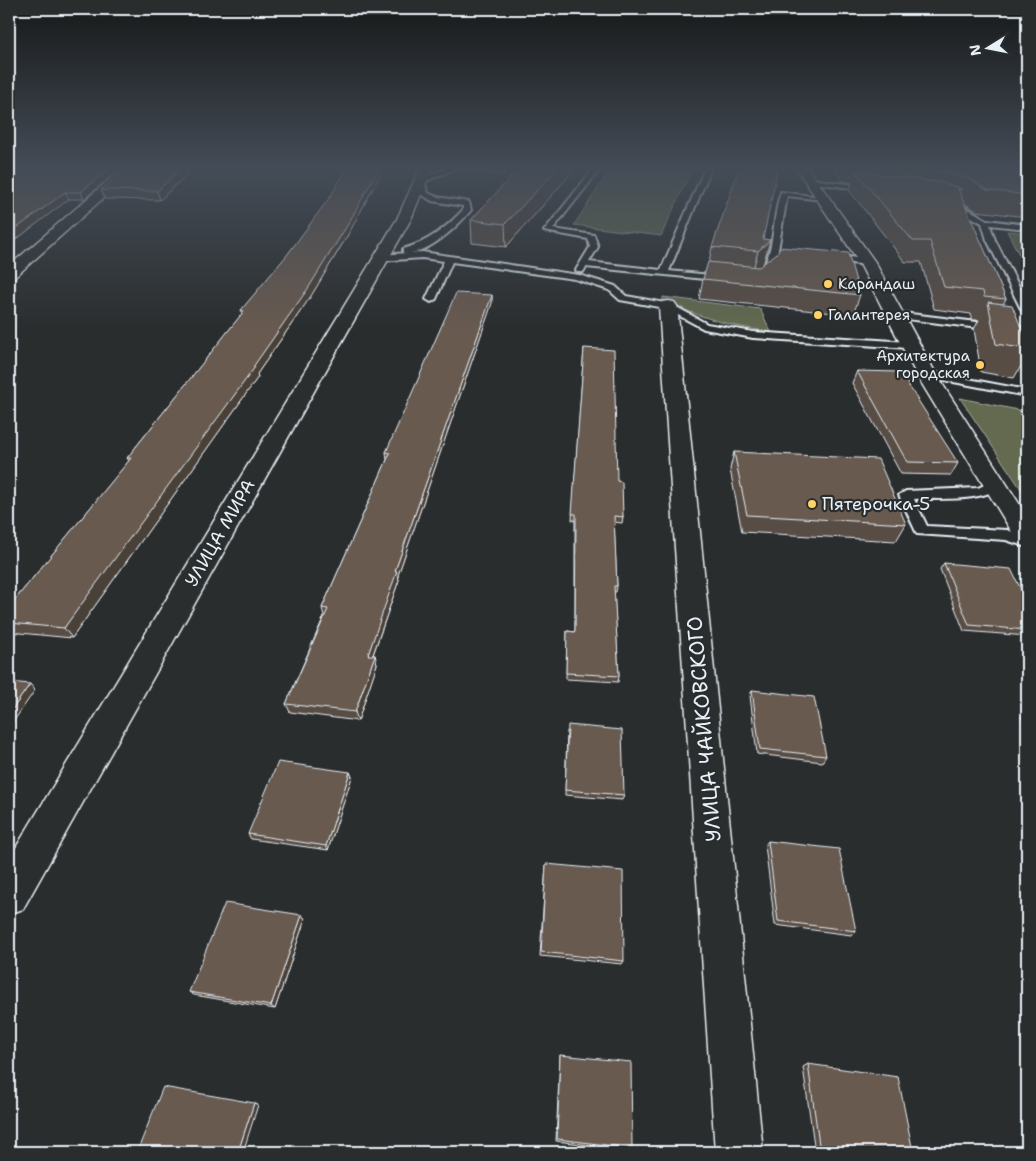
<svg xmlns="http://www.w3.org/2000/svg" width="1036" height="1161" viewBox="0 0 1036 1161" font-family="'Shantell Sans',sans-serif">
<style>
.green{fill:#646a50;stroke:#a6aea4}
.lines{fill:none;stroke-linecap:round;stroke-linejoin:round}
.lane-casing{stroke:#e8f1f8;stroke-width:4}
.street-casing{stroke:#e8f1f8;stroke-width:3}
.secondary-casing{stroke:#e8f1f8;stroke-width:3}
.lane{fill:#2a2d2e;fill-rule:evenodd}
.street{fill:#2a2d2e;fill-rule:evenodd}
.secondary{fill:#2a2d2e;fill-rule:evenodd}
.wall{fill:#594d44;stroke:#e8f1f8}
.shaded-wall{fill:#493f37;stroke:#e8f1f8}
.building{fill:#685a4f;stroke:#e8f1f8}
.poi-dot{fill:#ffd166;stroke:#2a2d2e;stroke-width:2}
.labels{text-anchor:middle;dominant-baseline:central;stroke-width:4.5;stroke-linejoin:round;paint-order:stroke}
.far-poi-label{font-size:15px;fill:#e8f1f8;stroke:#2a2d2e;text-anchor:start}
.poi-label{font-size:18px;fill:#e8f1f8;stroke:#2a2d2e;text-anchor:start}
.street-label{font-size:18px;fill:#e8f1f8;stroke:#2a2d2e}
.near-street-label{font-size:21px;fill:#e8f1f8;stroke:#2a2d2e}
</style>
<rect width="100%" height="100%" fill="#2a2d2e"/>
<filter id="ink" filterUnits="userSpaceOnUse"><feTurbulence type="fractalNoise" baseFrequency=".02" numOctaves="2"/><feDisplacementMap in="SourceGraphic" scale="10" xChannelSelector="R" yChannelSelector="G"/><feConvolveMatrix kernelMatrix="1 2 1 2 8 2 1 2 1" color-interpolation-filters="sRGB"/></filter>
<g filter="url(#ink)">
<!-- green -->
<g class="green">
<path d="M611 168 692 169 661 236 574 225Z"/>
<path d="M1007 231 1027 233V270Z"/>
<path d="M663 297 760 309 771 332C733 327 697 317 663 300Z"/>
<path d="M960 398 1027 412V498Z"/>
</g>
<g class="lines">
<defs>
<g id="lane">
<path d="M447 168H457L424 182 428 193 437 197 469 202 471 210C457 227 427 256 403 253V249C428 242 445 229 463 210V206L432 201 421 194 418 182 420 179Z"/>
<path d="M594 168H601L553 229 594 235 598 247 589 262 661 270 705 168H711L669 271 722 276 725 277V281L586 267 583 272H577L576 270 590 247 588 239 544 231Z"/>
<path d="M811 179 870 187 874 189 870 191 809 182Z"/>
<path d="M781 192 827 198 823 200 787 196 778 250 801 255 797 258 777 255 772 269 762 278 758 275C777 251 771 219 781 192Z"/>
<path d="M949 201H955L987 220 1027 225V229L990 225 995 240 1027 302V314L1022 311 987 240 982 223 949 205Z"/>
<path d="M422 252 579 275 615 286 626 296 671 304 707 324 753 332 909 342 914 345 909 348 753 338 704 329 665 308 620 300 609 290 575 279 452 262 436 299 431 302 426 299 444 261 422 258 380 261 376 258 380 255Z"/>
<path d="M830 255 867 259 871 262 867 265 827 260 826 258Z"/>
<path d="M894 312 1027 328V334L891 317V313Z"/>
<path d="M926 371 1027 390V396L922 376 921 374Z"/>
<path d="M995 480 1000 481 1002 484C988 503 937 498 914 499L927 526 1007 530 1027 537V547L1006 540 917 534 899 495 906 491 978 488Z"/>
</g>
<g id="street">
<path d="M123 168H137L15 277 9 279V266Z"/>
<path d="M796 168H808L875 262 936 374 1027 516V545L1018 542 916 374 859 262Z"/>
<path d="M668 301 674 302 677 306 763 1152H715L659 306 662 302Z"/>
</g>
<path id="secondary" d="M420 168H432L411 219 23 909 9 914V859L397 219Z"/>
</defs>
<!-- lane casing -->
<use href="#lane" class="lane-casing"/>
<!-- street casing -->
<use href="#street" class="street-casing"/>
<!-- secondary casing -->
<use href="#secondary" class="secondary-casing"/>
<!-- lane -->
<use href="#lane" class="lane"/>
<!-- street -->
<use href="#street" class="street"/>
<!-- secondary -->
<use href="#secondary" class="secondary"/>
</g>
<!-- wall -->
<g class="wall">
<path d="M9 168H113L115 173 84 199H69Z"/>
<path d="M461 168H576L506 247 472 243 471 220 512 176 461 170Z"/>
<path d="M833 168H1027V217L977 211 964 203 1006 299 1003 304 1027 342V356L1014 378 981 372 974 329 979 320H972L971 314 934 309 921 262H905L849 190 852 183 843 181Z"/>
<path d="M188 173 160 200 105 199 101 190Z"/>
<path d="M349 233 311 296 257 374 258 377 72 638 9 632V607L129 461 127 458 242 314 241 310Z"/>
<path d="M763 239 770 240 763 264 860 295 853 315 699 299 703 279 709 262 712 247Z"/>
<path d="M492 295V303L398 575 399 580 373 655H375L377 664 358 721 290 712 286 704 324 616 322 608 387 460 386 452Z"/>
<path d="M584 348 617 481 623 517 622 523 614 522 617 586 616 592H614L619 676 618 682 566 679 567 631 575 632V520H572Z"/>
<path d="M857 371 958 463 951 475 901 474 852 383Z"/>
<path d="M734 452 906 524 896 541 742 532 730 469Z"/>
<path d="M944 563 1027 602V636L964 631 940 569Z"/>
<path d="M752 690 826 756 822 762 757 754 750 696Z"/>
<path d="M1026 712H1027V731L1021 717Z"/>
<path d="M567 731 624 795 622 800 565 795Z"/>
<path d="M350 772 352 777 328 850 251 839 248 834Z"/>
<path d="M768 841 856 931 851 935 775 925 765 845Z"/>
<path d="M546 864 624 961 622 964 540 956Z"/>
<path d="M302 915 305 919 275 1009 194 995 189 992Z"/>
<path d="M560 1055 632 1148 630 1150 556 1141Z"/>
<path d="M808 1064 913 1152H815L803 1067Z"/>
</g>
<!-- shaded-wall -->
<g class="shaded-wall">
<path d="M109 168H113L115 173 84 199 81 192Z"/>
<path d="M181 168H186L188 173 160 200 157 191Z"/>
<path d="M379 168H384L349 233 311 296 257 374 258 377 72 638 64 628Z"/>
<path d="M558 168H576L506 247 505 224Z"/>
<path d="M65 192 69 199 9 245V234Z"/>
<path d="M770 240 763 265 751 277 758 251Z"/>
<path d="M492 295V303L398 575 399 580 370 663 368 655 395 571Z"/>
<path d="M375 655 377 664 358 721 355 712Z"/>
<path d="M30 684 35 690 9 728V714Z"/>
<path d="M350 772 352 777 328 850 326 846Z"/>
<path d="M302 915 305 919 275 1009 271 1006Z"/>
<path d="M254 1103 258 1105 243 1152H238Z"/>
</g>
<!-- building -->
<g class="building">
<path d="M9 168H109L81 192H65L9 234Z"/>
<path d="M126 168H181L157 191 101 190Z"/>
<path d="M347 168H379L348 224 309 287 253 367H255L64 628 9 623V607L131 458H127L244 311 241 310 287 255 330 197Z"/>
<path d="M519 168H558L505 224 471 220Z"/>
<path d="M739 168H778L763 239 770 240 758 251 712 247Z"/>
<path d="M907 168H1027V195L987 190 969 179 947 173Z"/>
<path d="M855 171 944 183 962 189H958L1006 299 984 297 983 291 944 287 930 241H913Z"/>
<path d="M780 247 848 253 860 295 703 279 708 262 759 267 777 253Z"/>
<path d="M456 293 492 295 395 571H397L368 655H375L355 712 286 704 328 609 322 608 390 453 386 452Z"/>
<path d="M988 302 1012 305 1027 342V349L996 344Z"/>
<path d="M584 348 614 350 617 481 622 482 623 517 614 516 617 586H614L619 676 566 673 567 631 575 632 576 514H572Z"/>
<path d="M857 371 900 372 958 463 907 462Z"/>
<path d="M734 452 878 459 906 524 747 515Z"/>
<path d="M944 563 1011 569 1027 602V630L969 625Z"/>
<path d="M9 682 30 684 9 714Z"/>
<path d="M752 690 814 697 826 756 760 749Z"/>
<path d="M568 725 622 730 624 795 565 790Z"/>
<path d="M278 762 350 772 326 846 248 834Z"/>
<path d="M768 841 839 849 856 931 778 921Z"/>
<path d="M546 864 623 871 624 961 541 952Z"/>
<path d="M225 903 302 915 271 1006 189 992Z"/>
<path d="M560 1055 631 1062 632 1148 557 1139Z"/>
<path d="M808 1064 898 1077 913 1152H820Z"/>
<path d="M163 1087 254 1103 238 1152H137Z"/>
</g>
</g>
<!-- sky -->
<linearGradient id="sky" x2="0" y2="1"><stop stop-color="#171919"/><stop offset="0.51" stop-color="#444c57"/><stop offset="1" stop-color="#444c57" stop-opacity="0"/></linearGradient>
<rect width="1036" height="331" fill="url(#sky)"/>
<!-- markers -->
<g class="poi-dot">
<circle cx="828" cy="284" r="5"/>
<circle cx="818" cy="315" r="5"/>
<circle cx="980" cy="365" r="5"/>
<circle cx="812" cy="504" r="5"/>
</g>
<g class="labels">
<!-- far-poi labels -->
<g class="far-poi-label">
<text x="838" y="284">Карандаш</text>
<text x="828" y="315">Галантерея</text>
<text x="970" y="356" text-anchor="end">Архитектура<tspan x="970" dy="17">городская</tspan></text>
</g>
<!-- poi labels -->
<g class="poi-label">
<text x="822" y="504">Пятерочка-5</text>
</g>
<!-- street labels -->
<g class="street-label">
<text transform="translate(220 533) rotate(-60)">УЛИЦА МИРА</text>
</g>
<!-- near-street labels -->
<g class="near-street-label">
<text transform="translate(704 729) rotate(-95)">УЛИЦА ЧАЙКОВСКОГО</text>
</g>
</g>
<!-- margin -->
<rect width="1036" height="1161" fill="none" stroke="#2a2d2e" stroke-width="30"/>
<rect x="15" y="15" width="1006" height="1131" fill="none" stroke="#e8f1f8" stroke-width="2" filter="url(#ink)"/>
<!-- north arrow -->
<g transform="translate(988 48) rotate(260)" stroke="#2a2d2e" stroke-width="4" paint-order="stroke">
<path d="M0-4L9 19L0 12L-9 19Z" fill="#e8f1f8"/>
<text y="-8" font-size="14" font-weight="bold" text-anchor="middle" fill="#e8f1f8">N</text>
</g>
</svg>
